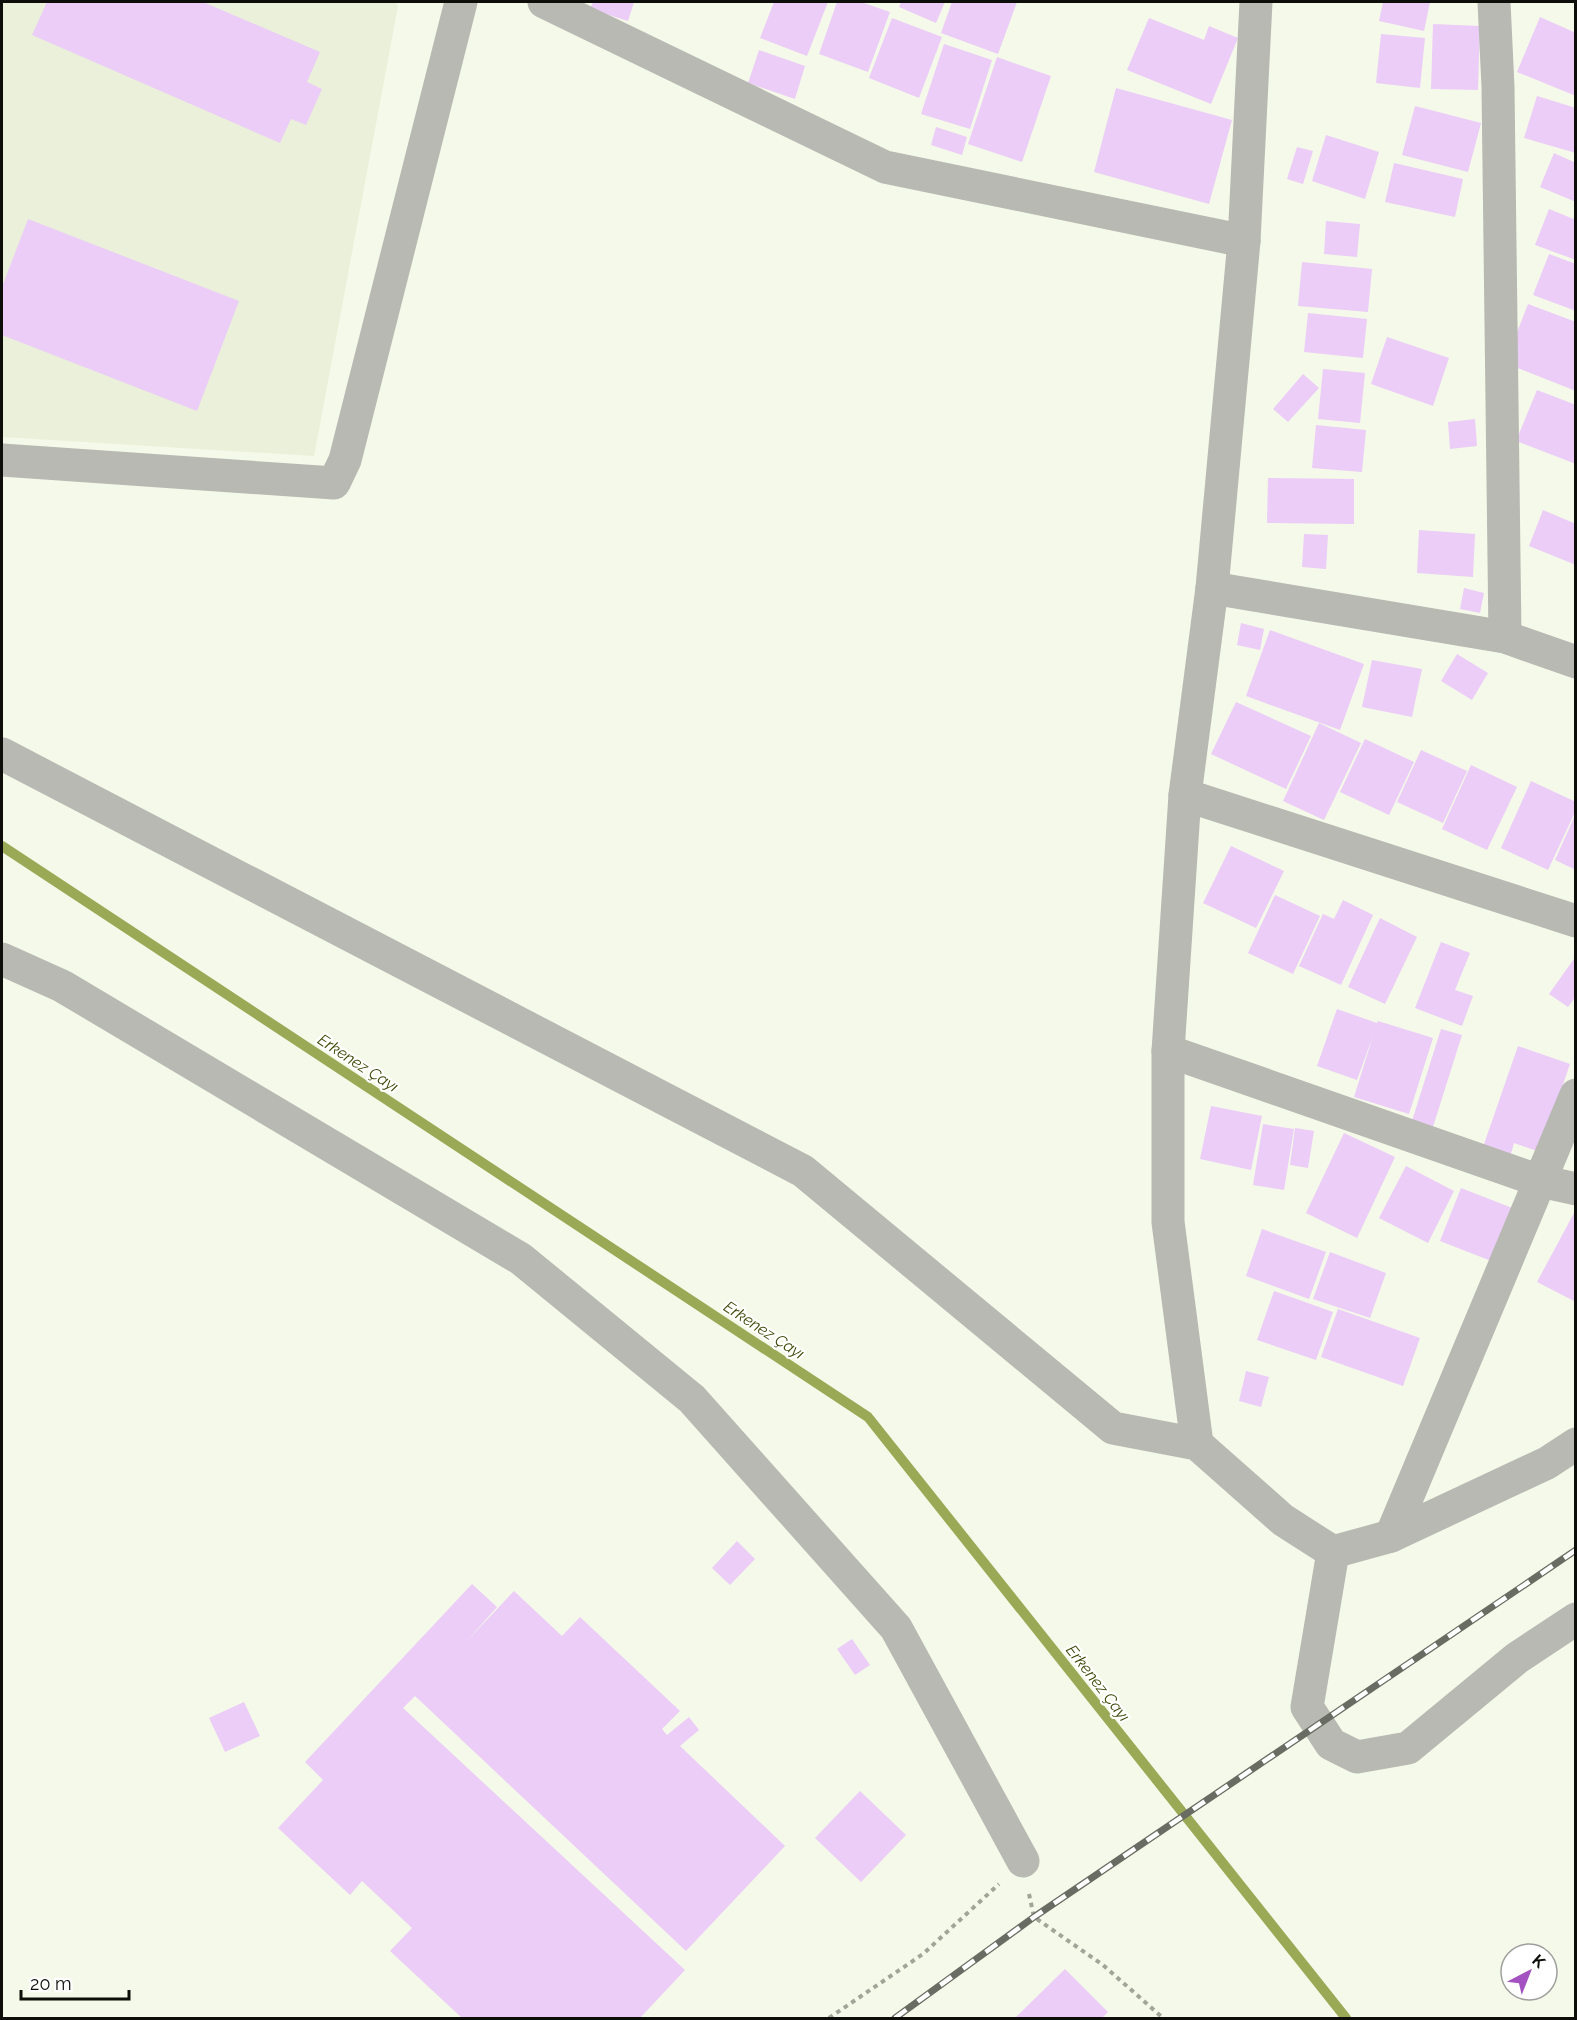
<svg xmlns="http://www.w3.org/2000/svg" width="1577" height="2020" viewBox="0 0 1577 2020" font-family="Raleway,sans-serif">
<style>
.built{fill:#eaf0d9}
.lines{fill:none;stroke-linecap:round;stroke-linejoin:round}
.stream{stroke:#99a955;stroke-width:10}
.building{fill:#ebcdf8}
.path{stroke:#a1a498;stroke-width:4;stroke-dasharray:4.5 4.5;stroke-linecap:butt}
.minor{stroke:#b7b9b2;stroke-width:33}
.rail-casing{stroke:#696c62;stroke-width:7}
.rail{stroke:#fff;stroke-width:4.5;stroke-dasharray:14;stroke-linecap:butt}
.labels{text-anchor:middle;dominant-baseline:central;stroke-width:4.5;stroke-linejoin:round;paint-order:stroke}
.water-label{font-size:16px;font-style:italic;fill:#3f4806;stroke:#fff}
</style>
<rect width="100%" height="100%" fill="#f5f9e9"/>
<!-- built -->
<path class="built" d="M2 2H395L398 6 314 456 2 437Z"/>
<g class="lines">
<!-- stream -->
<path class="stream" d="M2 846 868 1417 1346 2018"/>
</g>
<!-- building -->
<g class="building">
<path d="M47 2H203L320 52 307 82 322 89 306 125 291 119 280 143 32 35Z"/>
<path d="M593 2H634L628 21 590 9Z"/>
<path d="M774 2H828L807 56 760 38Z"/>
<path d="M837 2H861L890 12 868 72 819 54Z"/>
<path d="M901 2H945L936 23 899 7Z"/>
<path d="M952 2H1017L998 54 941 33Z"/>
<path d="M1383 2H1430L1424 31 1379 21Z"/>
<path d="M1540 17 1576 33V96L1517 72Z"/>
<path d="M892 18 942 37 919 98 869 78Z"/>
<path d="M1149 18 1204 40 1209 26 1238 38 1211 104 1127 70Z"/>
<path d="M1433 24 1480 26 1478 90 1431 89Z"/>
<path d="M1381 34 1425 38 1420 88 1376 83Z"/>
<path d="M944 44 992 60 970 129 921 114Z"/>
<path d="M759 50 805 66 795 99 748 83Z"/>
<path d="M997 57 1051 76 1022 162 968 144Z"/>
<path d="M1116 88 1232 120 1209 204 1094 172Z"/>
<path d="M1537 96 1576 108V153L1524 138Z"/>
<path d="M1415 106 1481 123 1468 172 1402 155Z"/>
<path d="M936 127 967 137 962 155 931 145Z"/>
<path d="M1326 135 1379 152 1365 199 1312 181Z"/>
<path d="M1297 147 1313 151 1303 184 1287 179Z"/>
<path d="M1554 153 1576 163V202L1540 187Z"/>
<path d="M1394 163 1463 179 1455 217 1385 202Z"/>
<path d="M1549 209 1576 220V260L1535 245Z"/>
<path d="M28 219 239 301 197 411 2 335V287Z"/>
<path d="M1326 221 1360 224 1357 257 1324 254Z"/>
<path d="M1549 254 1576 264V311L1533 295Z"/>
<path d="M1302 262 1372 269 1368 312 1298 306Z"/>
<path d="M1528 304 1576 322V391L1505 363Z"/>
<path d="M1308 313 1367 319 1363 358 1304 352Z"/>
<path d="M1387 337 1449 358 1433 406 1371 384Z"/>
<path d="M1323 369 1365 373 1360 423 1318 419Z"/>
<path d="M1303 374 1319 388 1288 422 1273 409Z"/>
<path d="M1537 390 1576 405V464L1516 441Z"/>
<path d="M1475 419 1477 446 1450 449 1448 422Z"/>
<path d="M1316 425 1366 430 1362 472 1312 468Z"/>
<path d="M1268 478 1354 479V524L1267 523Z"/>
<path d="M1543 510 1576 524V565L1529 546Z"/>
<path d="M1419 530 1475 534 1473 577 1417 573Z"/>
<path d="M1304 534 1328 535 1326 569 1302 567Z"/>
<path d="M1464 588 1484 593 1480 613 1460 609Z"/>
<path d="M1241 623 1264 629 1260 650 1237 645Z"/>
<path d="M1270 630 1364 664 1340 730 1246 696Z"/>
<path d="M1457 654 1488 673 1472 700 1441 681Z"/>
<path d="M1372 660 1422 669 1412 717 1362 707Z"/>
<path d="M1236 702 1311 736 1286 789 1211 754Z"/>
<path d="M1319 723 1361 743 1324 820 1283 801Z"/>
<path d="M1365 739 1414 762 1389 815 1340 792Z"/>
<path d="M1421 750 1467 771 1443 823 1397 802Z"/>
<path d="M1471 765 1517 787 1487 850 1442 829Z"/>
<path d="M1531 781 1576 802V810L1548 870 1501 848Z"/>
<path d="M1576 813V870L1555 860Z"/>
<path d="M1231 846 1284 871 1256 928 1203 903Z"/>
<path d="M1275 895 1320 916 1293 974 1248 953Z"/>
<path d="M1343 900 1373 915 1341 985 1299 966 1323 914 1334 919Z"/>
<path d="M1380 918 1417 937 1385 1004 1348 987Z"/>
<path d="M1441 942 1470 953 1455 990 1473 996 1462 1026 1415 1008Z"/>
<path d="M1576 956V996L1568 1007 1549 994Z"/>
<path d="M1337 1009 1377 1023 1378 1021 1433 1038 1409 1114 1354 1097 1373 1036 1357 1080 1317 1066Z"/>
<path d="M1441 1029 1462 1035 1432 1130 1411 1124Z"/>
<path d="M1518 1046 1570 1064 1540 1152 1514 1143 1510 1157 1483 1147Z"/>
<path d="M1211 1106 1262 1116 1251 1170 1200 1159Z"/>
<path d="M1263 1124 1294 1129 1284 1190 1253 1185Z"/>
<path d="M1295 1128 1314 1131 1308 1168 1290 1165Z"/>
<path d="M1344 1133 1395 1157 1357 1238 1306 1213Z"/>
<path d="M1406 1166 1454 1191 1428 1243 1379 1218Z"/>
<path d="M1461 1188 1520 1211 1499 1264 1440 1241Z"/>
<path d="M1574 1213 1576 1214V1302L1537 1282Z"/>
<path d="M1262 1229 1326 1252 1309 1299 1246 1276Z"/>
<path d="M1330 1252 1386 1273 1370 1318 1313 1299Z"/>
<path d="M1274 1291 1333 1312 1316 1360 1257 1340Z"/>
<path d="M1338 1309 1420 1338 1403 1386 1321 1357Z"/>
<path d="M1246 1371 1269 1377 1261 1407 1239 1401Z"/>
<path d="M737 1541 755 1559 730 1585 712 1568Z"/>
<path d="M472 1584 497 1607 465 1643 514 1591 562 1636 580 1617 680 1711 662 1729 667 1735 689 1717 699 1730 680 1746 785 1846 686 1951 415 1696 403 1708 685 1970 640 2018H462L390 1951 412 1928 362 1881 350 1895 278 1828 323 1780 305 1762Z"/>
<path d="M852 1639 870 1665 855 1675 837 1649Z"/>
<path d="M244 1702 260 1736 225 1752 209 1718Z"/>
<path d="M860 1791 906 1835 861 1882 815 1838Z"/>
<path d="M1065 1969 1108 2012 1102 2018H1015Z"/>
</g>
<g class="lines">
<!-- path -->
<g class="path">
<path d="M1029 1894 1034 1917 1103 1965 1163 2018"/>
<path d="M829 2018 923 1954 999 1884"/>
</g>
<!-- minor -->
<g class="minor">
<path d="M544 2 885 167 1244 241"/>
<path d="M1494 2 1498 87 1505 637"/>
<path d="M2 460 334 483 345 460 461 2"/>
<path d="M1212 588 1505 637 1576 662"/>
<path d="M2 754 803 1171 1113 1428 1197 1444 1283 1520 1333 1552 1391 1536 1547 1463 1576 1444"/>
<path d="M1185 795 1576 921"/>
<path d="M2 959 62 986 521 1259 692 1399 896 1628 1023 1861"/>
<path d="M1168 1051 1540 1181 1576 1189"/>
<path d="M1197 1444 1168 1222V1051L1185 795 1212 588 1244 241 1256 2"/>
<path d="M1391 1536 1576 1095"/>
<path d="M1333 1552 1307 1707 1331 1744 1357 1757 1408 1748 1517 1658 1576 1619"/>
</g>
<defs>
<path id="rail" d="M895 2018 1034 1917 1576 1550"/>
</defs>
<!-- rail casing -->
<use href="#rail" class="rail-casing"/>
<!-- rail -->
<use href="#rail" class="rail"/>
</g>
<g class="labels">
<!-- water labels -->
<g class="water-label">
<text transform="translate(358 1063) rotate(33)">Erkenez Çayı</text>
<text transform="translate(764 1330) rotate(33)">Erkenez Çayı</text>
<text transform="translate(1098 1683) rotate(52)">Erkenez Çayı</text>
</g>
</g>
<!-- border -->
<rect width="1577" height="2020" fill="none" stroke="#0d0e09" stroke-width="6"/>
<!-- north arrow -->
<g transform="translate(1529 1972) rotate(42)"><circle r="28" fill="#ffffff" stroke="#9e9f9d" stroke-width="1.5"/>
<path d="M0-4.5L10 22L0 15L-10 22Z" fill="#a452c2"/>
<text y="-9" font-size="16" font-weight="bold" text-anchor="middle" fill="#0d0e09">K</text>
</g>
<!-- scale -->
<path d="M21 1990v9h108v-9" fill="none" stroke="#0d0e09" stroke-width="3"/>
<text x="30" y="1990" font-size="18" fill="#0d0e09" stroke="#ffffff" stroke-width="4.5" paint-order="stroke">20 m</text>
</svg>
